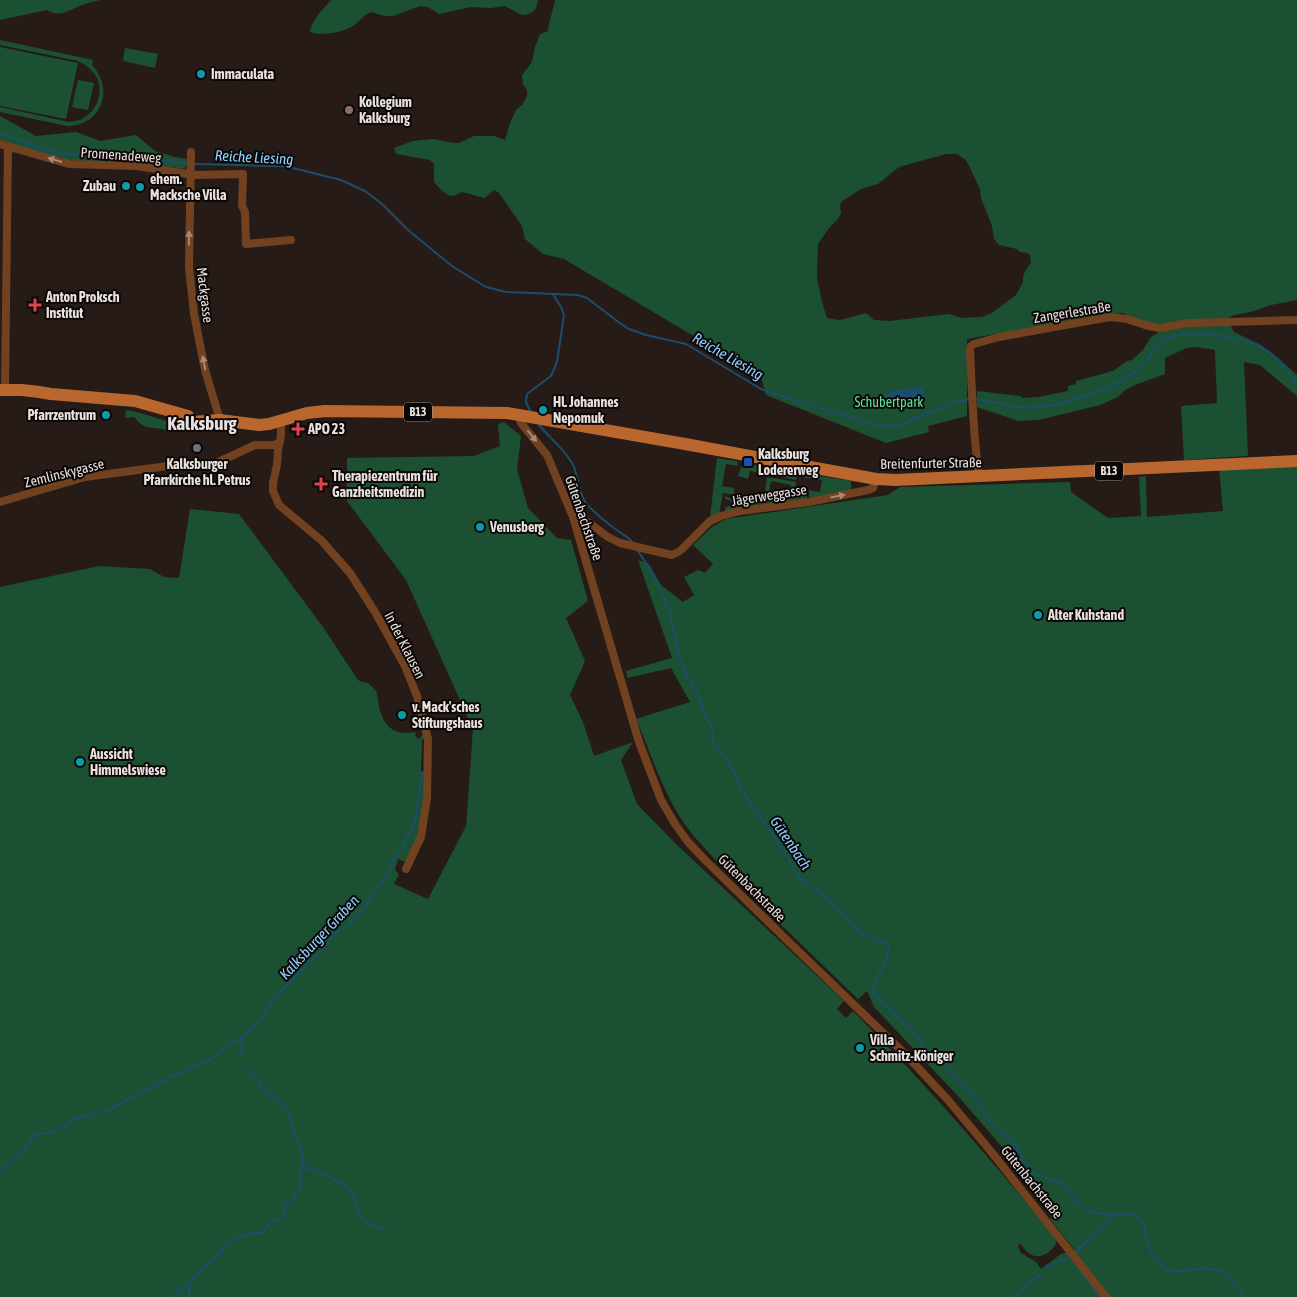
<svg xmlns="http://www.w3.org/2000/svg" width="1297" height="1297" viewBox="0 0 1297 1297" font-family="'Asap Condensed',sans-serif">
<style>
.green{fill:#1c5033;fill-rule:evenodd}
.water{fill:#1b4e6d}
.lines{fill:none;stroke-linecap:round;stroke-linejoin:round}
.stream{stroke:#1b4e6d;stroke-width:2}
.street{stroke:#724120;stroke-width:8}
.primary{stroke:#b9672f;stroke-width:12}
.oneway{fill:#a78976}
.culture-dot{fill:#0f9aa8;stroke:#0b0706;stroke-width:2}
.education-dot{fill:#8d6e63;stroke:#0b0706;stroke-width:2}
.health-dot{fill:#e0444e;stroke:#0b0706;stroke-width:2}
.worship-dot{fill:#6b7280;stroke:#0b0706;stroke-width:2}
.transit-dot{fill:#1a4fb4;stroke:#0b0706;stroke-width:2}
.labels{text-anchor:middle;dominant-baseline:central;stroke-width:4;stroke-linejoin:round;paint-order:stroke}
.shield{fill:#0b0706;stroke:#a6a09d;stroke-width:1}
.shield-label{font-size:12px;font-weight:bold;fill:#e8e1de}
.poi-label{font-size:14px;font-weight:bold;fill:#e8e1de;stroke:#0b0706;text-anchor:start}
.street-label{font-size:14px;fill:#e8e1de;stroke:#0b0706}
.park-label{font-size:14px;fill:#60e199;stroke:#0b0706}
.water-label{font-size:15px;font-style:italic;fill:#8fd1ff;stroke:#0b0706}
.district-label{font-size:19px;font-weight:bold;fill:#e8e1de;stroke:#0b0706}
</style>
<rect width="100%" height="100%" fill="#261b17"/>
<!-- green -->
<g class="green">
<path d="M0 0H101C96 1 90 2 85 4 71 8 61 19 47 10L0 20Z"/>
<path d="M331 0H538C537 9 534 13 525 15L520 14 505 6 491 8 471 7 439 14 428 7 420 6 393 16H385L371 12C363 15 359 23 351 27 340 33 322 36 310 32 311 21 323 9 331 0Z"/>
<path d="M555 0H1297V300L1271 305 1251 312 1234 315 1229 318 1187 320 1156 324 1141 321 1123 313 1110 314 967 339V416L928 426 929 432 886 443 766 395 761 376 564 259 543 254 525 239 522 226 499 193 494 190 485 198 462 192 454 196 448 195 442 191 434 182V164L430 160 396 154 394 148 413 141 433 139 454 143H459L474 136H494L505 140 510 123 516 110 523 104 527 96V90L523 85 522 75 532 62 535 47 540 34 548 31C549 20 553 11 555 0ZM946 154H957L966 160 980 189 981 198 992 226 994 239 999 245 1017 249 1020 252 1027 253 1030 255 1031 263 1027 268 1023 276V282L1016 295 992 313 982 317 962 318 948 314 890 321 874 320 866 313 840 320 827 318 822 302 817 277 818 244 829 228 838 219 841 213 840 206 841 202 861 189 878 184 899 167Z"/>
<path d="M0 40 93 60 92 65C115 90 101 126 67 126L0 112V107L69 122C72 121 77 121 80 120 98 112 106 89 94 73 90 68 84 64 78 61L0 45Z"/>
<path d="M0 47 78 63 66 119 0 106Z"/>
<path d="M125 48 158 54 155 68 123 61Z"/>
<path d="M78 80 94 83 88 110 72 107Z"/>
<path d="M0 116 36 136 76 132 100 141 136 135 155 151 174 157 187 159 185 169 137 163 62 160 0 140Z"/>
<path d="M1230 324 1234 332 1261 345 1276 356 1297 375V396L1260 365 1244 362 1248 456 1184 460 1181 406 1217 403 1215 350 1195 347 1187 348 1165 358V374L1135 385 1125 390 1118 397 1100 405 1039 420 1019 421 977 407V391L1021 396 1022 398 1038 397 1068 391V386L1076 384V381L1113 371 1127 361 1132 360 1143 350 1150 338 1162 330 1184 325Z"/>
<path d="M126 410C147 413 166 423 188 425V429C183 428 178 429 173 428L169 431C152 425 147 433 134 417L125 418Z"/>
<path d="M504 422 521 436 517 469 528 508 557 538 571 540 588 601 566 618 585 661 570 695 583 722 594 756 633 742 621 760 637 804 676 844 844 1001 837 1009 846 1018 853 1011C925 1083 991 1160 1057 1239 1056 1249 1042 1260 1032 1255 1027 1253 1024 1248 1020 1243L1018 1247 1021 1253 1036 1262 1041 1269 1061 1254 1075 1250 1050 1219 1058 1212 958 1096 874 1007 867 991 858 999C817 959 775 920 735 879 717 861 698 843 684 823 662 791 651 753 636 719L690 702 671 668 627 678 626 671 672 658 638 560 649 564 661 585 683 602 694 595 684 577 698 570 705 573 713 564 693 545 712 527 726 519 888 495 900 487 1070 482 1071 492 1108 518 1141 516 1139 477 1146 476 1147 517 1223 511 1219 468 1297 464V1297H0V587L99 566 150 569 164 577 179 578 190 509 239 514 323 627 358 680 362 682 368 683C370 685 374 688 376 691 378 695 378 702 379 707 384 727 394 736 415 732L416 737 419 739 424 732 425 739 422 740 421 772H426V787L420 832 406 862 398 859 395 870 399 874 394 884 428 899 466 826 473 729 406 580 347 501V458L474 456 500 446 498 424Z"/>
<path d="M717 458 737 461 738 466 726 464 722 486 734 488V495L723 493 719 514 710 517Z"/>
<path d="M743 463 766 467 765 474 750 471 748 479 738 476C739 471 742 468 743 463Z"/>
<path d="M769 467 798 472 796 480 767 474Z"/>
<path d="M801 473 851 481V490L809 498V490L820 492 822 480 801 477Z"/>
<path d="M767 477 796 482 795 491 807 492V498L781 502 780 495 789 496 791 485 771 481 769 493 765 492Z"/>
<path d="M762 493 778 496 779 502 752 505 751 498 760 500Z"/>
<path d="M725 496 731 499 732 498 748 500 750 506 725 511V508L731 505V501L725 499Z"/>
</g>
<!-- water -->
<path class="water" d="M917 388H922C924 393 924 396 922 401L915 402 901 398 892 408 884 407 876 404 893 390Z"/>
<g class="lines">
<!-- stream -->
<g class="stream">
<path d="M0 133 43 149 62 154H120L189 164"/>
<path d="M194 164 281 166 297 169 341 180 365 191 382 204 408 230 452 266 486 287 506 292 578 295 587 298 621 324 629 329 646 335 686 344 761 389 873 425 892 426 902 424 956 402 969 399"/>
<path d="M974 399C993 400 1011 408 1030 408 1050 408 1080 398 1100 391 1117 384 1135 374 1147 360 1152 355 1155 346 1160 342 1177 327 1238 336 1257 345 1274 354 1287 369 1297 384"/>
<path d="M531 413 526 402 527 394 551 376 557 362 564 315 561 307 553 294"/>
<path d="M539 425C550 438 563 448 572 463 579 475 577 491 586 503 594 513 607 523 618 531 624 535 628 537 633 543"/>
<path d="M638 551 649 568 662 592 670 613 680 660 687 676 698 695 704 712 711 726 713 736V742L730 764 742 790 786 855 799 877 812 888 820 891 837 909 845 915 855 928 859 932 884 943 888 946 889 950 887 958 875 982 873 989 875 995 917 1035 922 1045 938 1057 951 1075 970 1092 979 1105 991 1123 1016 1145 1025 1163 1034 1173 1061 1184 1069 1191 1079 1205 1086 1210 1103 1214 1136 1215C1145 1221 1145 1232 1148 1242 1150 1252 1158 1264 1168 1270 1172 1272 1178 1271 1183 1271 1193 1270 1208 1266 1217 1270 1227 1274 1239 1289 1245 1297"/>
<path d="M241 1054 243 1038 257 1023 280 992 323 949 335 933 346 926 359 915 389 872 394 859 403 847 415 821 422 772"/>
<path d="M303 1164 307 1168 317 1171 343 1184 353 1195 357 1210 362 1219 372 1225 385 1229"/>
<path d="M0 1170 24 1150 33 1137 39 1134 54 1131 68 1124 75 1118C87 1118 96 1112 108 1110L172 1076 210 1060 219 1054 229 1044 244 1036"/>
<path d="M1074 1254 1089 1239 1102 1230 1107 1223 1116 1215"/>
<path d="M1076 1265 1100 1297"/>
<path d="M1047 1266 1070 1257"/>
<path d="M174 1297 184 1286 190 1284"/>
<path d="M189 1297 190 1284 193 1277 221 1253 224 1246 241 1236 252 1233H262L271 1222 282 1218 285 1211 284 1207 287 1203 293 1199 298 1193 300 1181V1174L302 1163V1150L293 1132 289 1115 283 1104 276 1097 264 1091 257 1079 247 1069"/>
<path d="M1014 1297 1031 1280 1041 1275"/>
</g>
<!-- street -->
<g class="street">
<path d="M0 144 69 164 137 166 194 175 243 174 242 206 245 212 246 244 291 240"/>
<path d="M191 152 189 267 194 314 205 370 220 420"/>
<path d="M5 390 8 147"/>
<path d="M518 415 521 423 547 455 573 517 639 742 661 800 675 824 688 842 706 861 792 945 907 1056 948 1100 989 1149 1106 1297"/>
<path d="M281 420V436L278 450 277 465 273 483V491L279 505 322 541 350 573 375 612 405 666 417 696 428 739 427 798 421 837 406 869"/>
<path d="M979 477C973 434 972 392 970 349L971 346 974 344 999 337 1110 317 1127 319 1145 325 1159 328 1188 323 1297 320"/>
<path d="M0 502 85 477 176 465H212L255 445H274L279 443"/>
<path d="M573 517H581L608 537 620 543 672 555 680 551 710 521 721 516 740 511 809 502 868 490 873 488 876 479"/>
</g>
<!-- primary -->
<g class="primary">
<path d="M0 390H22L39 392 51 394 135 401 188 416"/>
<path d="M192 422 220 420 259 425 269 424 307 413 325 411 507 413 685 444 876 479 896 480 1297 461"/>
</g>
</g>
<!-- one-way arrows -->
<defs><path id="oneway-solid" d="M-6-.8H1V-3.2L6.5 0L1 3.2V.8H-6Z" transform="scale(1.25)"/></defs>
<g class="oneway">
<use href="#oneway-solid" transform="translate(55 160) rotate(-164)"/>
<use href="#oneway-solid" transform="translate(189 238) rotate(-89)"/>
<use href="#oneway-solid" transform="translate(204 363) rotate(-101)"/>
<use href="#oneway-solid" transform="translate(532 436) rotate(51)"/>
<use href="#oneway-solid" transform="translate(838 496) rotate(-11)"/>
</g>
<!-- markers -->
<g class="culture-dot">
<circle cx="201" cy="74" r="5"/>
<circle cx="126" cy="186" r="5"/>
<circle cx="140" cy="187" r="5"/>
<circle cx="543" cy="410" r="5"/>
<circle cx="106" cy="415" r="5"/>
<circle cx="480" cy="527" r="5"/>
<circle cx="1038" cy="615" r="5"/>
<circle cx="402" cy="715" r="5"/>
<circle cx="80" cy="762" r="5"/>
<circle cx="860" cy="1048" r="5"/>
</g>
<circle class="education-dot" cx="349" cy="110" r="5"/>
<g class="health-dot">
<path d="M32.5 297.5h5v5h5v5h-5v5h-5v-5h-5v-5h5z"/>
<path d="M295.5 421.5h5v5h5v5h-5v5h-5v-5h-5v-5h5z"/>
<path d="M318.5 476.5h5v5h5v5h-5v5h-5v-5h-5v-5h5z"/>
</g>
<circle class="worship-dot" cx="197" cy="448" r="5"/>
<rect class="transit-dot" x="743" y="457" width="10" height="10" rx="2.5"/>
<g class="labels">
<!-- shield labels -->
<g class="shield">
<rect x="404" y="402.5" width="28" height="19" rx="4"/>
<rect x="1095" y="461.5" width="28" height="19" rx="4"/>
</g>
<g class="shield-label">
<text x="418" y="412">B13</text>
<text x="1109" y="471">B13</text>
</g>
<!-- poi labels -->
<g class="poi-label">
<text x="211" y="74">Immaculata</text>
<text x="359" y="102">Kollegium<tspan x="359" dy="16">Kalksburg</tspan></text>
<text x="150" y="179">ehem.<tspan x="150" dy="16">Macksche Villa</tspan></text>
<text x="116" y="186" text-anchor="end">Zubau</text>
<text x="46" y="297">Anton Proksch<tspan x="46" dy="16">Institut</tspan></text>
<text x="553" y="402">Hl. Johannes<tspan x="553" dy="16">Nepomuk</tspan></text>
<text x="96" y="415" text-anchor="end">Pfarrzentrum</text>
<text x="308" y="429">APO 23</text>
<text x="758" y="454">Kalksburg<tspan x="758" dy="16">Lodererweg</tspan></text>
<text x="197" y="464" text-anchor="middle">Kalksburger<tspan x="197" dy="16">Pfarrkirche hl. Petrus</tspan></text>
<text x="332" y="476">Therapiezentrum für<tspan x="332" dy="16">Ganzheitsmedizin</tspan></text>
<text x="490" y="527">Venusberg</text>
<text x="1048" y="615">Alter Kuhstand</text>
<text x="412" y="707">v. Mack'sches<tspan x="412" dy="16">Stiftungshaus</tspan></text>
<text x="90" y="754">Aussicht<tspan x="90" dy="16">Himmelswiese</tspan></text>
<text x="870" y="1040">Villa<tspan x="870" dy="16">Schmitz-Königer</tspan></text>
</g>
<!-- street labels -->
<g class="street-label">
<text transform="translate(121 155) rotate(4)">Promenadeweg</text>
<text transform="translate(205 295) rotate(83)">Mackgasse</text>
<text transform="translate(1072 312) rotate(-9)">Zangerlestraße</text>
<text transform="translate(931 463) rotate(-1)">Breitenfurter Straße</text>
<text transform="translate(64 473) rotate(-14)">Zemlinskygasse</text>
<text transform="translate(769 495) rotate(-9)">Jägerweggasse</text>
<text transform="translate(584 518) rotate(71)">Gütenbachstraße</text>
<text transform="translate(405 645) rotate(63)">In der Klausen</text>
<text transform="translate(752 888) rotate(45)">Gütenbachstraße</text>
<text transform="translate(1032 1182) rotate(51)">Gütenbachstraße</text>
</g>
<!-- park labels -->
<g class="park-label">
<text x="889" y="402">Schubertpark</text>
</g>
<!-- water labels -->
<g class="water-label">
<text transform="translate(254 157) rotate(3)">Reiche Liesing</text>
<text transform="translate(728 356) rotate(30)">Reiche Liesing</text>
<text transform="translate(791 843) rotate(56)">Gütenbach</text>
<text transform="translate(319 937) rotate(-47)">Kalksburger Graben</text>
</g>
<!-- district labels -->
<g class="district-label">
<text x="202" y="423">Kalksburg</text>
</g>
</g>
</svg>
